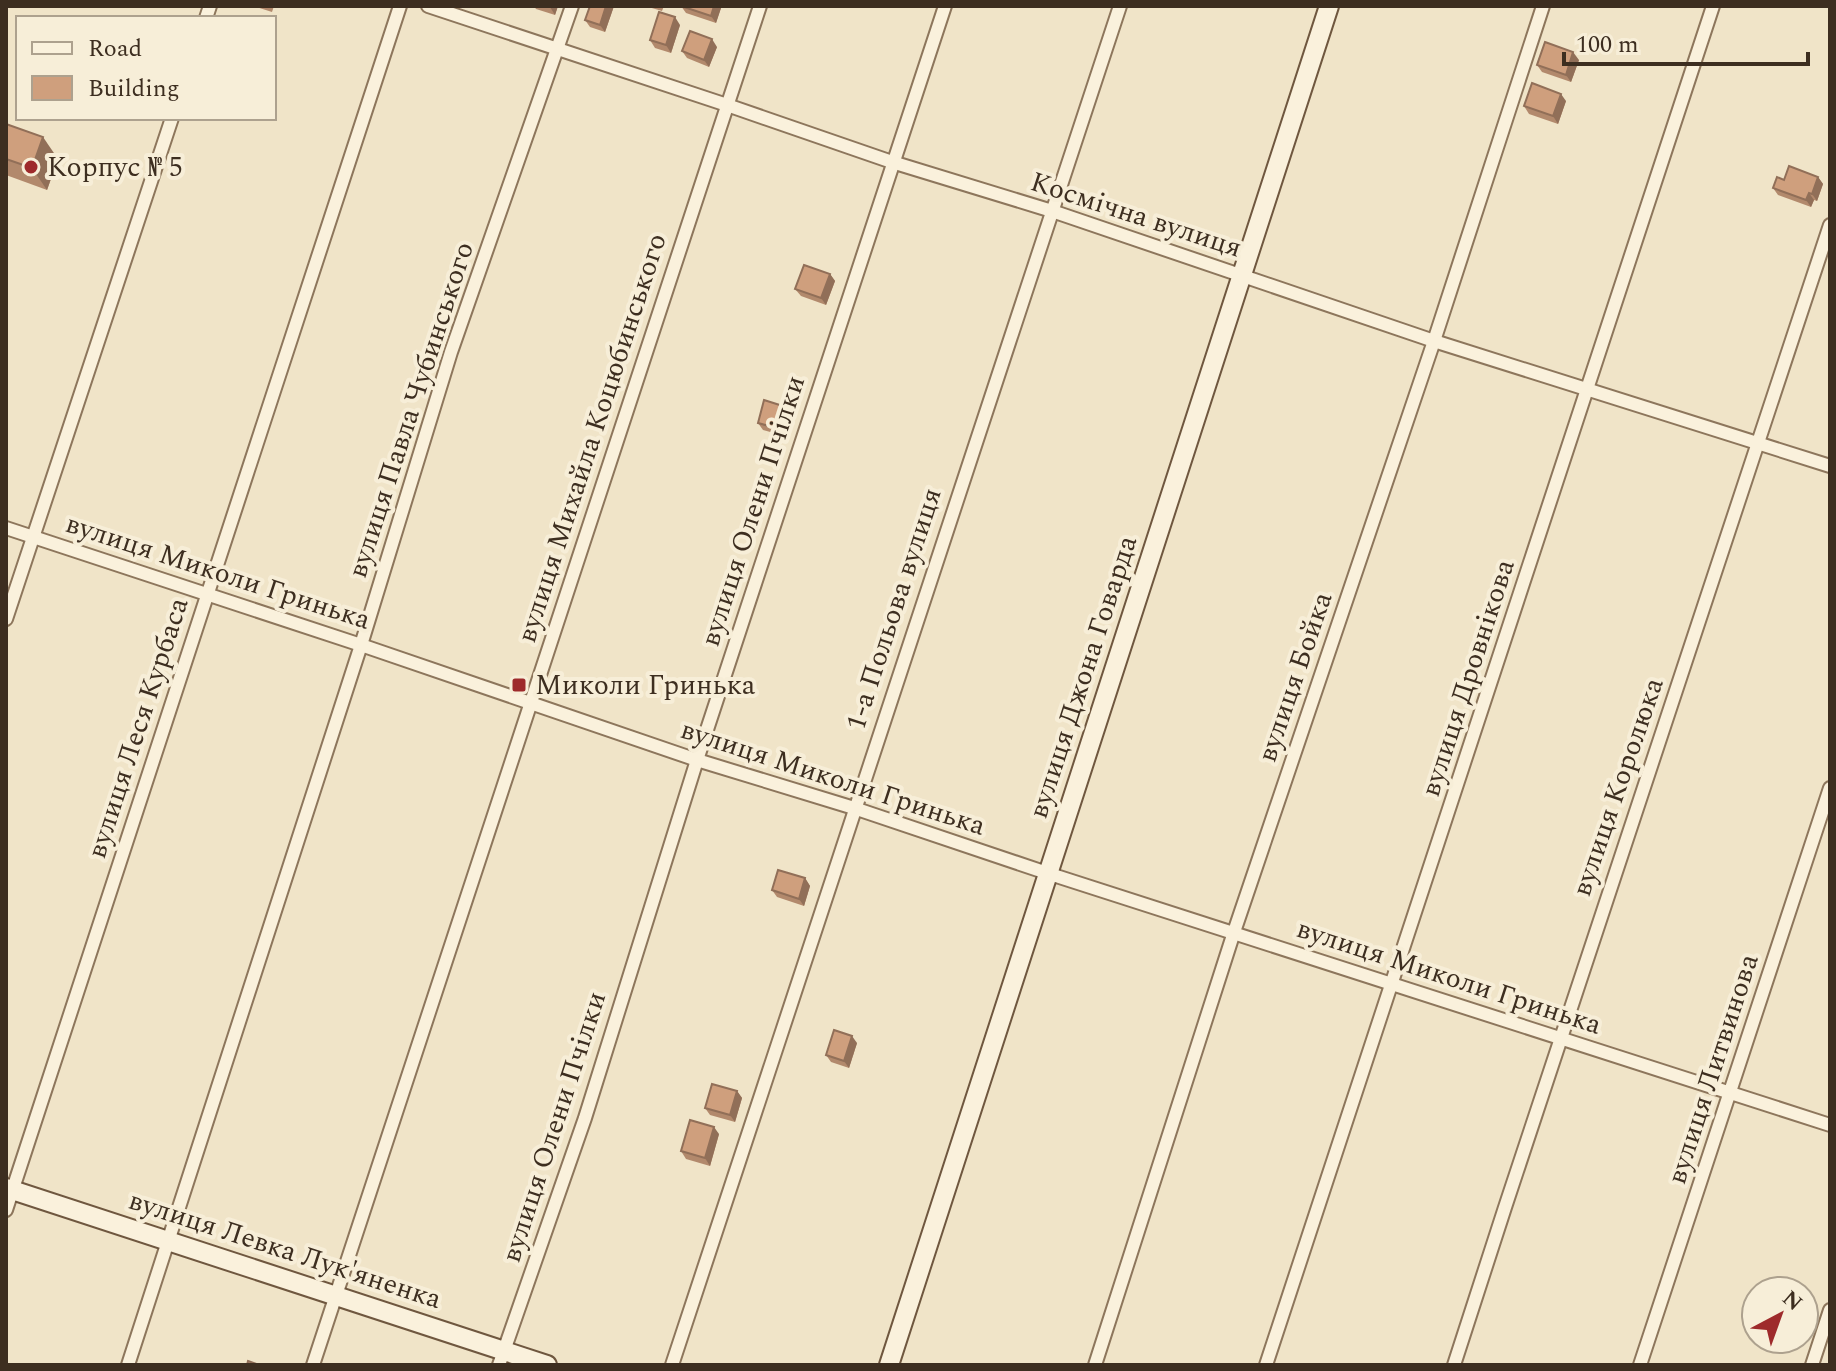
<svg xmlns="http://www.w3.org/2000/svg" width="1836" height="1371" viewBox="0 0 1836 1371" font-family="Spectral,serif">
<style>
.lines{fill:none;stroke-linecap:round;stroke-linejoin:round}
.street-casing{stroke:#8d765c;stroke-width:16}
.secondary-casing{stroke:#6f573f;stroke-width:22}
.street{stroke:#faf1dc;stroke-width:12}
.secondary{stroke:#faf1dc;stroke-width:18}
.wall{fill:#b2896c}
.shaded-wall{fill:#916f58}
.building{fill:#cf9f7d;stroke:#916f58;stroke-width:2}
.poi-dot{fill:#9e2a2b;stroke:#f7eed8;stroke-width:3}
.labels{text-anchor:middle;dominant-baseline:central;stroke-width:8;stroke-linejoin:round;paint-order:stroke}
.poi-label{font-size:28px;fill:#3d2e20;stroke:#f7eed8;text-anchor:start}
.street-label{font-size:28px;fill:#3d2e20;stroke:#f7eed8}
</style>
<rect width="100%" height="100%" fill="#f0e4c8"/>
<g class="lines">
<defs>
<g id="street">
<path d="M428 6 727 105 892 162 1052 211 1434 341 1830 466"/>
<path d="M206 18 210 6"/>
<path d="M6 528 361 645 697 760 854 808 1050 874 1830 1125"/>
<path d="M6 619 172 118"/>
<path d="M6 1210 400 6"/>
<path d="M128 1365 361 645 451 352 572 6"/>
<path d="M313 1365 760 6"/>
<path d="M499 1365 585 1118 697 760 945 6"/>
<path d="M672 1365 1120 6"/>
<path d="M1095 1365 1234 932 1434 341 1543 6"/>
<path d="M1266 1365 1713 6"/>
<path d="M1454 1365C1576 984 1707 606 1830 225"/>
<path d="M1640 1365 1830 788"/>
<path d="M1812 1365 1830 1310"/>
</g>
<g id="secondary">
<path d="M6 1188 547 1365"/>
<path d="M889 1365 1329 6"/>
</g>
</defs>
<!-- street casing -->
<use href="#street" class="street-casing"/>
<!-- secondary casing -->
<use href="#secondary" class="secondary-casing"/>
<!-- street -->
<use href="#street" class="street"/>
<!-- secondary -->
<use href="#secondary" class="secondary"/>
</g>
<!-- wall -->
<g class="wall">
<path d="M253 6H274L272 12Z"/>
<path d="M534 6H558L555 15 536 9Z"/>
<path d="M590 6H614L605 32 590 27 585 20Z"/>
<path d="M645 6H664L662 11Z"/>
<path d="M681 6 721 8 716 23 686 13Z"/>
<path d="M680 25 671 53 655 48 650 40Z"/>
<path d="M717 47 709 67 687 58 682 51Z"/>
<path d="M1579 60 1571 82 1542 72 1537 65Z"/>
<path d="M1566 101 1558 124 1529 114 1524 106Z"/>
<path d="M6 124 58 159 47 190 6 175Z"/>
<path d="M1818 177 1823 184 1817 201 1814 200 1811 207 1778 195 1773 188 1784 180Z"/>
<path d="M830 274 835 281 826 305 801 296 795 289Z"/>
<path d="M786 407 791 414 785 436 763 430 758 423Z"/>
<path d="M805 878 810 886 804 906 777 897 772 890Z"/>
<path d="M857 1043 849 1068 831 1062 826 1055Z"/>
<path d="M737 1091 742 1098 735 1122 710 1115 705 1108Z"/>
<path d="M719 1134 710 1166 686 1159 681 1151Z"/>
</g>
<!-- shaded-wall -->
<g class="shaded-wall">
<path d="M550 6H558L555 15 550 7Z"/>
<path d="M606 6H614L605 32 600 25Z"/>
<path d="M714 6H719L721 8 716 23 711 16Z"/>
<path d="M675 17 680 25 671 53 666 45Z"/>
<path d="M712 39 717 47 709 67 704 60Z"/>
<path d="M1573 52 1579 60 1571 82 1566 75Z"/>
<path d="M1561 94 1566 101 1558 124 1553 116Z"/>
<path d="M43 137 58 159 47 190 32 168Z"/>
<path d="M1818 177 1823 184 1817 201 1812 194Z"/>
<path d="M1809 193 1814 200 1811 207 1806 200Z"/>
<path d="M830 274 835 281 826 305 821 298Z"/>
<path d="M786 407 791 414 785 436 780 429Z"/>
<path d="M805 878 810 886 804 906 799 899Z"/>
<path d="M852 1036 857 1043 849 1068 844 1061Z"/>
<path d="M737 1091 742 1098 735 1122 730 1115Z"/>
<path d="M714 1127 719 1134 710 1166 705 1158Z"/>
</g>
<!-- building -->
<g class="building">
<path d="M590 6H606L600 25 585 20Z"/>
<path d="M681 6H714L711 16Z"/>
<path d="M659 12 675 17 666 45 650 40Z"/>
<path d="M690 31 712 39 704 60 682 51Z"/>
<path d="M1545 42 1573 52 1566 75 1537 65Z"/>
<path d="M1532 83 1561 94 1553 116 1524 106Z"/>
<path d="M6 124 43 137 32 168 6 159Z"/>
<path d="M1789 166 1818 177 1812 194 1809 193 1806 200 1773 188 1777 177 1784 180Z"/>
<path d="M804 265 830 274 821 298 795 289Z"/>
<path d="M764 400 786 407 780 429 758 423Z"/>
<path d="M778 870 805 878 799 899 772 890Z"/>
<path d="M834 1030 852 1036 844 1061 826 1055Z"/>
<path d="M712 1084 737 1091 730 1115 705 1108Z"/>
<path d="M690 1120 714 1127 705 1158 681 1151Z"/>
<path d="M248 1361 259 1365H247Z"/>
</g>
<!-- markers -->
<g class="poi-dot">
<circle cx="31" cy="167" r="8"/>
<rect x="511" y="677" width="16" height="16" rx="4"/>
</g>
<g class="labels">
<!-- poi labels -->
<g class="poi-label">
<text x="47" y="167">Корпус № 5</text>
<text x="535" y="685">Миколи Гринька</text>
</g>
<!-- street labels -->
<g class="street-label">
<text transform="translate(1136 215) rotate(18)">Космічна вулиця</text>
<text transform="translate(411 410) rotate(-72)">вулиця Павла Чубинського</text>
<text transform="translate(592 438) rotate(-72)">вулиця Михайла Коцюбинського</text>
<text transform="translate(753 511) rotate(-72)">вулиця Олени Пчілки</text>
<text transform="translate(218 572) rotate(18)">вулиця Миколи Гринька</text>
<text transform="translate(894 609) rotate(-72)">1-а Польова вулиця</text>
<text transform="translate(1083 677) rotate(-72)">вулиця Джона Говарда</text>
<text transform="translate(1295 677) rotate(-71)">вулиця Бойка</text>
<text transform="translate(1468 678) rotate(-72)">вулиця Дровнікова</text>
<text transform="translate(138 728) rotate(-72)">вулиця Леся Курбаса</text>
<text transform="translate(833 778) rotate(18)">вулиця Миколи Гринька</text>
<text transform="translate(1618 787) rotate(-71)">вулиця Королюка</text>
<text transform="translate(1449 977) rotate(18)">вулиця Миколи Гринька</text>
<text transform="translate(1713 1069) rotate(-72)">вулиця Литвинова</text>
<text transform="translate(554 1127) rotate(-72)">вулиця Олени Пчілки</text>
<text transform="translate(285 1250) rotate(18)">вулиця Левка Лук'яненка</text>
</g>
</g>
<!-- border -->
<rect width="1836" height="1371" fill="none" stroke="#3d2e20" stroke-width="16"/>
<!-- legend -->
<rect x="16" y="16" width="260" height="104" fill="#f7eed8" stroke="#ada18e" stroke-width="2"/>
<rect x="32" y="42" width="40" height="12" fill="#faf1dc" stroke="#ada18e" stroke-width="2"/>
<text x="88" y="56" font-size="24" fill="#3d2e20">Road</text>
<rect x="32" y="76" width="40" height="24" fill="#cf9f7d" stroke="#ada18e" stroke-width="2"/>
<text x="88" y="96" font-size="24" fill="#3d2e20">Building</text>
<!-- north arrow -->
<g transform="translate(1780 1315) rotate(41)"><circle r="38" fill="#f7eed8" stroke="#ada18e" stroke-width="2"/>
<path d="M0-6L14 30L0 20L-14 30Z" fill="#9e2a2b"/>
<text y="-12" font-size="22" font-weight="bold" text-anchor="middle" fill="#3d2e20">N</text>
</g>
<!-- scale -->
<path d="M1564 52v12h244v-12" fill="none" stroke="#3d2e20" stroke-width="4"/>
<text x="1576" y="52" font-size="24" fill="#3d2e20" stroke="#f7eed8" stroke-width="6" paint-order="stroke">100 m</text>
</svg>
